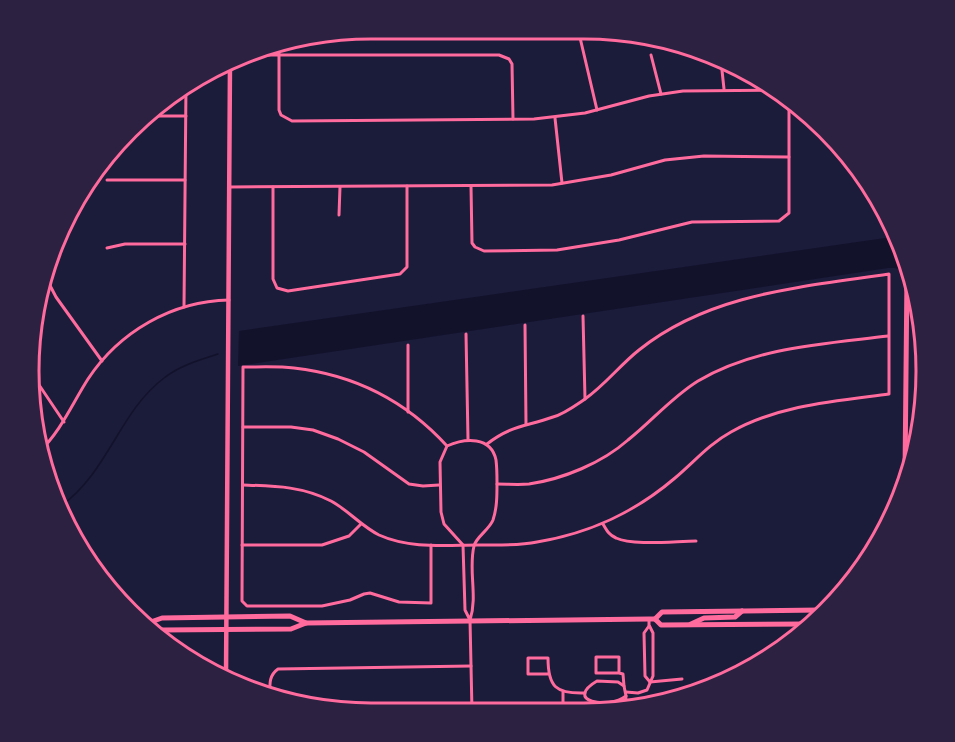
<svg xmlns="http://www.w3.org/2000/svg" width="955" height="742" viewBox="0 0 955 742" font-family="'Golos Text',sans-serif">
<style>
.water{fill:#12122b}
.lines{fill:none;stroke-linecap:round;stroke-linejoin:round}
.stream{stroke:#12122b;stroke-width:1.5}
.minor{stroke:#ff6b9d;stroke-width:3}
.secondary{stroke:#ff6b9d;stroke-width:4.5}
.primary{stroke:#ff6b9d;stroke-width:5}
.rim{fill:none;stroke:#ff6b9d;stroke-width:3}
</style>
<rect width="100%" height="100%" fill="#1b1b3a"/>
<!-- water -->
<path class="water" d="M892 237 906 271 895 268H888L238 366 239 331Z"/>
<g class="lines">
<!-- stream -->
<path class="stream" d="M61 506C109 471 119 412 164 378 179 366 199 360 218 354"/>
<!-- minor -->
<g class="minor">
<path d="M578 29 597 110"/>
<path d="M279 42V110L281 115 292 121 534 119 585 113 649 96 683 91 776 90"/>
<path d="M246 55H499L509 59 512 64 513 119"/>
<path d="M651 55 661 94"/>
<path d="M721 61 724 89"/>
<path d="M145 116H186"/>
<path d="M555 118 562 183"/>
<path d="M107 180H185"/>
<path d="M471 186 472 243 475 247 484 251 557 250 619 240 692 222 779 221 789 213V97"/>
<path d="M230 187 552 185 611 175 665 160 704 156 789 157"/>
<path d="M273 187V279L277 288 288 291 400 274 407 267V186"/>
<path d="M339 215 340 187"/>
<path d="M107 248 125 244H185"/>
<path d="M44 274 56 297 102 361"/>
<path d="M184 307 186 85"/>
<path d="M583 316 585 399"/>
<path d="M525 325 526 424"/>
<path d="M466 334 468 439"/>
<path d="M408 345V412"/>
<path d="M29 370 64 422"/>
<path d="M243 427H291L313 430 338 439 364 452 409 484 423 486 439 485"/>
<path d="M39 452C61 431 72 404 88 379 119 332 172 301 229 300"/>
<path d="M497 484C507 484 518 485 529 484 563 479 602 463 628 440 652 421 672 397 698 381 756 347 823 344 888 336"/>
<path d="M243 485C274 486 302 486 331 501 348 510 361 526 379 535 410 549 446 545 478 545 497 545 518 546 537 542 590 533 634 513 675 478 694 462 709 444 731 432 779 405 835 401 889 394V274C803 287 710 293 639 350 620 365 605 385 585 399 576 405 564 414 553 417 525 427 512 425 487 444"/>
<path d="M603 524C607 531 609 535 616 538 633 546 676 541 696 541"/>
<path d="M242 545H322L349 536 361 524"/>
<path d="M431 545V603L399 602 370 593 364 594 350 600 322 606H247L242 601 243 367C260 367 278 366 294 368 356 375 406 401 447 446"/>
<path d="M470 620 465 610 463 545 444 524 441 512 440 462 447 446C465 438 491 436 496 460 497 468 497 476 497 483 497 496 497 508 493 520 489 530 476 537 474 546 468 570 478 596 470 620L472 711"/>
<path d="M649 626 644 633 645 676 650 682"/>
<path d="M619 673H596V657H619V673L623 674 624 686"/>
<path d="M548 674H528V658H548C548 687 556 694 585 693"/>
<path d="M597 681 618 682 624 686 626 696C608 710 563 701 597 681Z"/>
<path d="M650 682 682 679"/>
<path d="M626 692 638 693 647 690 653 676V633L649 625V619"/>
<path d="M270 697C270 686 268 676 278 669L471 666"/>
<path d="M563 711V692"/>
<path d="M591 711 625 709 626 696"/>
</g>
<!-- secondary -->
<path class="secondary" d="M226 678 230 62"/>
<!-- primary -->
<g class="primary">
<path d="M905 473 907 273"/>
<path d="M655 619 662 612 820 610"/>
<path d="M148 623 162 618 290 616 306 623"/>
<path d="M691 624 704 618 735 617 742 611"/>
<path d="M151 626 162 630 291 629 306 623 649 619H655L661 625 806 624"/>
</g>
</g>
<!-- crop -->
<path d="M0 0H955V742H0ZM371 39H584A332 332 0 0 1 916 371V371A332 332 0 0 1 584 703H371A332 332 0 0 1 39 371V371A332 332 0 0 1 371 39Z" fill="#2d2142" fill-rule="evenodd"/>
<path class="rim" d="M371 39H584A332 332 0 0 1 916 371V371A332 332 0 0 1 584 703H371A332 332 0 0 1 39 371V371A332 332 0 0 1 371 39Z"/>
</svg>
